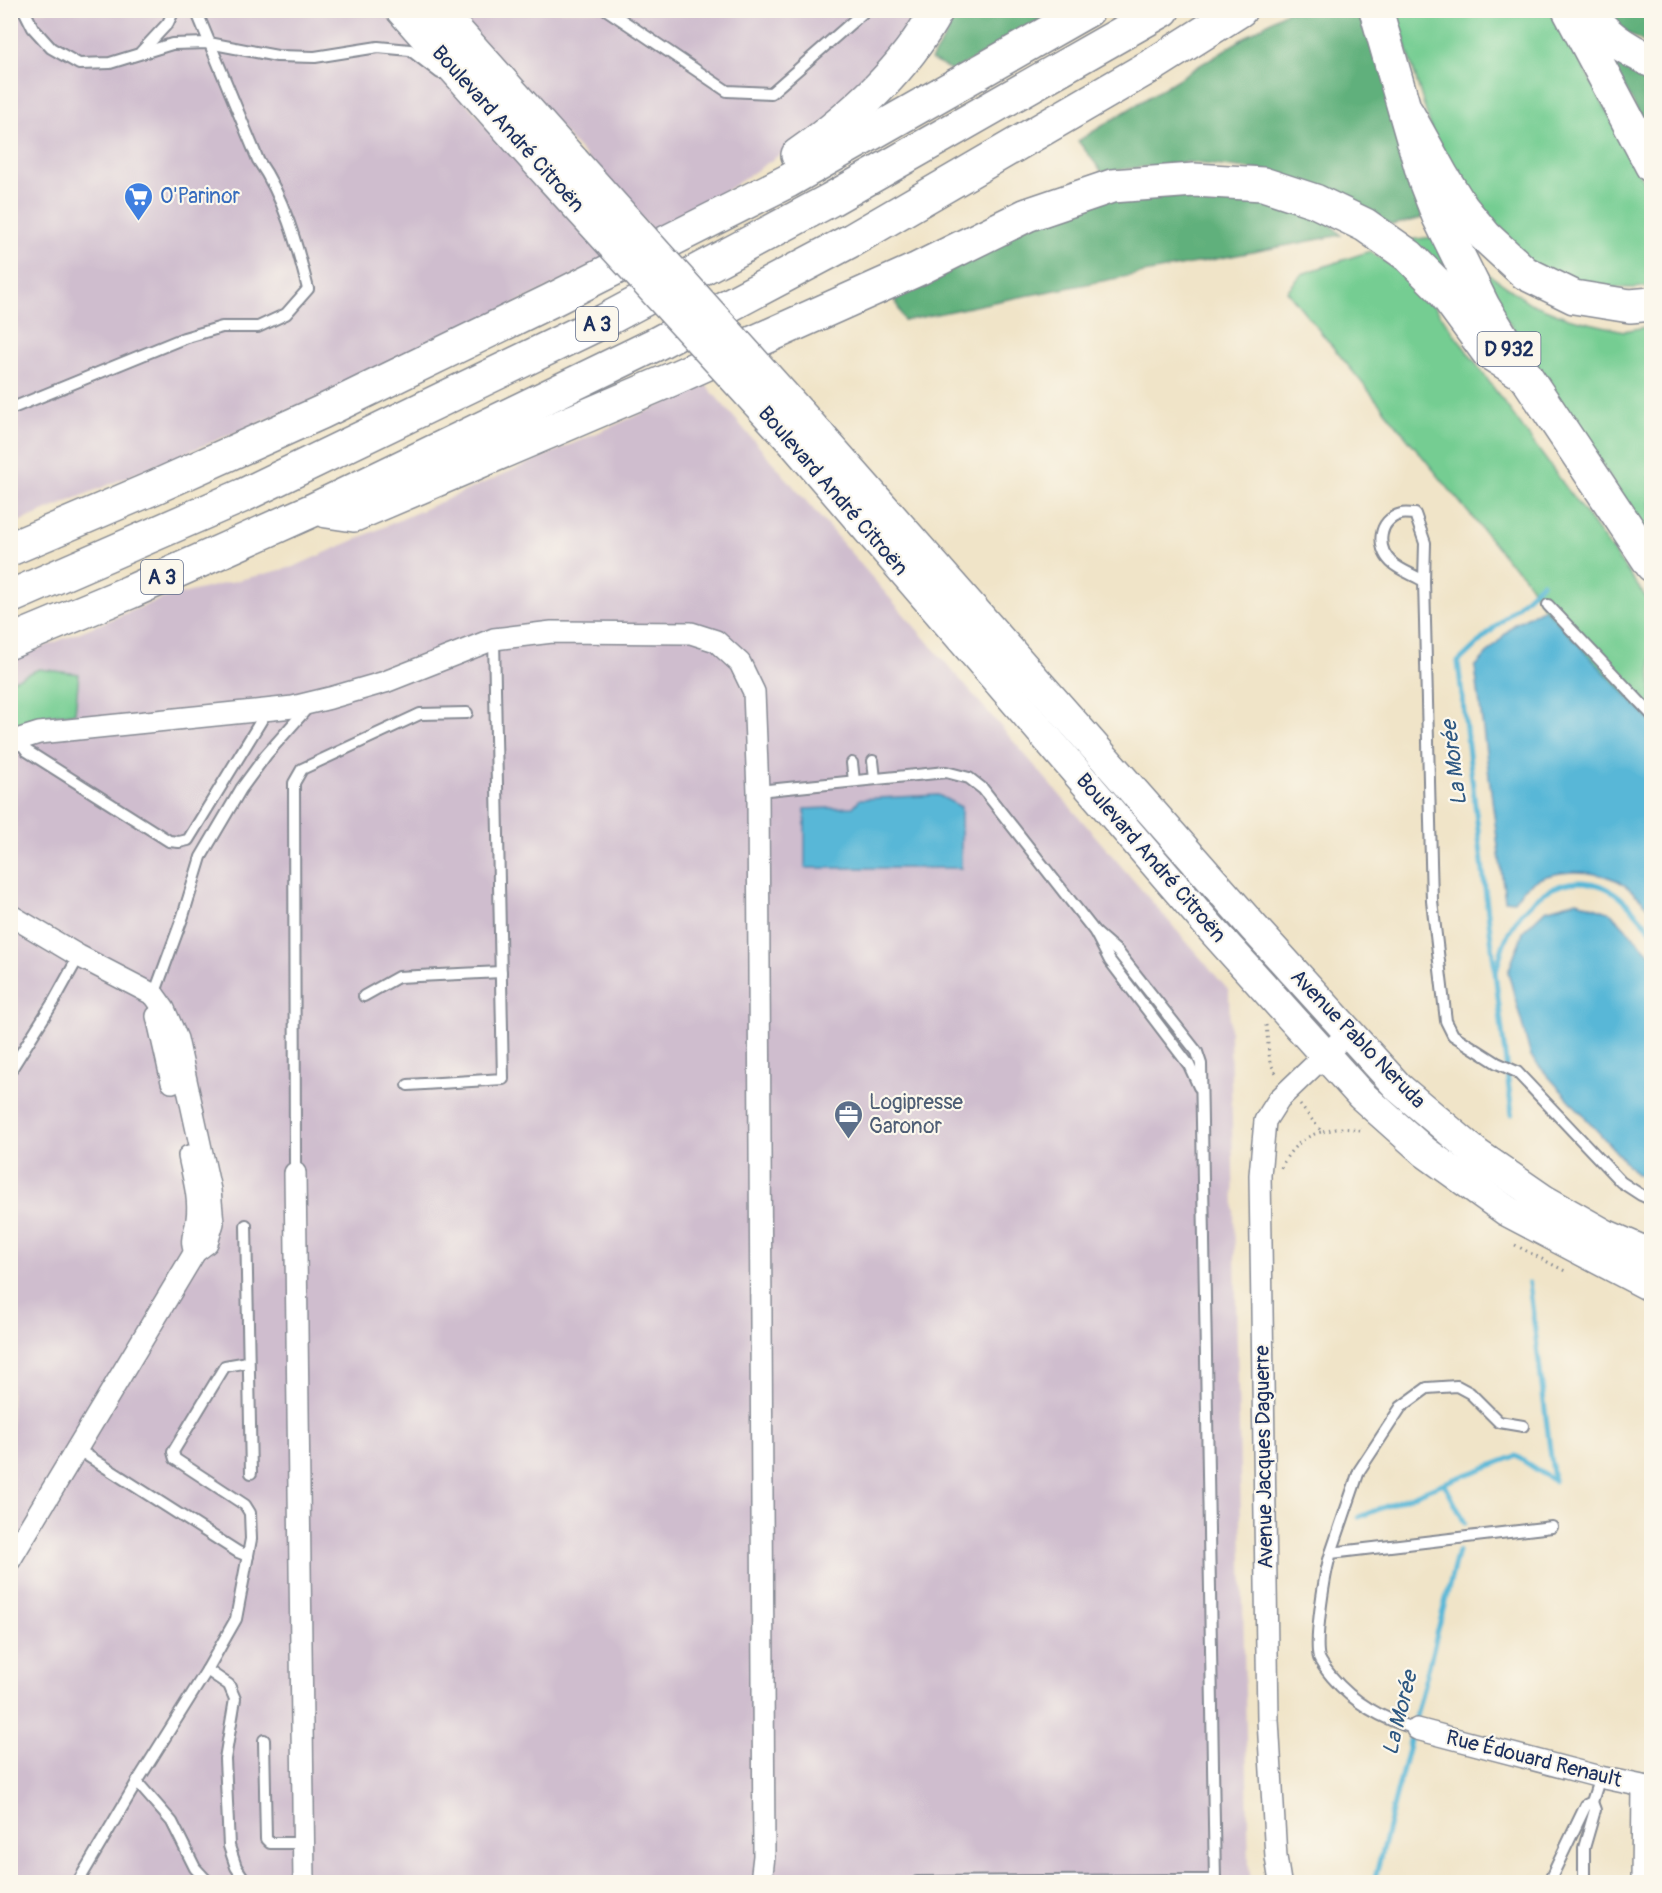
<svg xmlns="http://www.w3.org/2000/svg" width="1662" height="1893" viewBox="0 0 1662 1893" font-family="Pangolin,sans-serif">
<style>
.industrial{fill:#cfbdce}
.green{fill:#75cd92;stroke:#487e78;stroke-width:1.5}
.forest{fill:#60b07c;stroke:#3e706d;stroke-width:1.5}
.water{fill:#59b7d7;stroke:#3a739a;stroke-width:1.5}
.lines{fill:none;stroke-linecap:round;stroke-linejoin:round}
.stream{stroke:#59b7d7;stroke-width:5}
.service-casing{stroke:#868a93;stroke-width:14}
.minor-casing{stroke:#868a93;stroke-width:24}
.secondary-casing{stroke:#868a93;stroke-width:33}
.primary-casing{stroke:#868a93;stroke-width:36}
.motorway-casing{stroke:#868a93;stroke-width:36}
.path{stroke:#868a93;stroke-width:3;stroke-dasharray:1.5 4.5;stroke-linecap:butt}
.service{stroke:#fff;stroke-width:10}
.minor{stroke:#fff;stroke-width:21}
.secondary{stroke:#fff;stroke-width:30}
.primary{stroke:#fff;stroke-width:33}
.motorway{stroke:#fff;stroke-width:33}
.secondary-bridge-casing{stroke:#868a93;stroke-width:33;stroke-linecap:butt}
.secondary-bridge{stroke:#fff;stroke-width:30}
.labels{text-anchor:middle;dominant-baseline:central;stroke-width:4.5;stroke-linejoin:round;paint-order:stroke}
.shield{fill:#fbf7ec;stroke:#5e6b89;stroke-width:1.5}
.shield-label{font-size:20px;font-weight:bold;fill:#1b2f5e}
.street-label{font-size:21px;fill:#1b2f5e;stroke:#fbf7ec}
.shop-label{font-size:21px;fill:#366cbe;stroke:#fbf7ec;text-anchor:start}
.service-label{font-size:21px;fill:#4e5e75;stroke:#fbf7ec;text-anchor:start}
.water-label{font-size:22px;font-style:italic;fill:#2e5882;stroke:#fbf7ec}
</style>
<rect width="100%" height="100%" fill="#fbf7ec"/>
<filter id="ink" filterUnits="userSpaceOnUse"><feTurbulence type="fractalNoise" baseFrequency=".0167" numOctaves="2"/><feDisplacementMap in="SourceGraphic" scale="12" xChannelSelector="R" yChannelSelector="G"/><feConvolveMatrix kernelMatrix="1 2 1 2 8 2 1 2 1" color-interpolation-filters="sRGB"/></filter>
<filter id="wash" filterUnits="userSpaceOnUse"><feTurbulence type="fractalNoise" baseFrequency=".008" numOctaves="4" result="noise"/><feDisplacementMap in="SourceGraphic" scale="24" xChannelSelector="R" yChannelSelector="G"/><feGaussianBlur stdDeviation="1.35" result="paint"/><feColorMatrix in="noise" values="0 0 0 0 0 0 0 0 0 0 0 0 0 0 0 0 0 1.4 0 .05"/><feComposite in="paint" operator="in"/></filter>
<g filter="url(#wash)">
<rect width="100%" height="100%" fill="#f0e4c8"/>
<!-- industrial -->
<g class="industrial">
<path d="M11 11H383L608 259 319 398 11 525Z"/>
<path d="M455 11H925L848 109 672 227 655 234Z"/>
<path d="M706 385 1229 991 1249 1866 1251 1882H11V660L161 599 293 567Z"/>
</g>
<!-- green -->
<g class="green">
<path d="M1396 11H1554L1651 196V286L1635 288 1574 286 1520 257 1460 181 1434 139Z"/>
<path d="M1433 237 1461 286 1409 240Z"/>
<path d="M1370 251 1409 278 1434 306 1651 604V722L1544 608 1523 575 1508 561 1287 291 1302 274Z"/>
<path d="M1487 273 1530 303 1568 318 1624 331 1651 326V540L1479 277Z"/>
<path d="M39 669 79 674 75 713 48 715 11 733V681Z"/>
</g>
<!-- forest -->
<g class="forest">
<path d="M956 11H1056L953 71 931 60 947 34Z"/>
<path d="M1287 11H1366L1423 218 1392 225 1266 171 1186 162 1102 172 1078 141Z"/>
<path d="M1606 11H1651V46L1625 32Z"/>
<path d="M1604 47 1651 75V138Z"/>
<path d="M1258 195 1327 220 1341 235 999 301 904 321 894 298 1027 226 1111 197Z"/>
</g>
<!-- water -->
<g class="water">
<path d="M1544 608 1651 722V910C1642 900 1629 886 1616 880 1589 869 1549 868 1526 887 1521 890 1517 897 1514 901L1505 900 1475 667 1514 624Z"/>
<path d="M938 795 961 807V868H805V809L853 807 860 799Z"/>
<path d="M1577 901 1611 913 1651 955V1180L1636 1174 1531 1057 1508 972 1524 930 1545 910Z"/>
</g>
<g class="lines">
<!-- stream -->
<g class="stream">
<path d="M1496 972C1499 962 1501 950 1505 941 1521 903 1560 869 1604 887 1623 895 1638 916 1652 931"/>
<path d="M1512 1114 1458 662 1542 583"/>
<path d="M1359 1517 1444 1483"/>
<path d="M1465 1523 1444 1483 1516 1456 1554 1481 1529 1283"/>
<path d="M1414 1724 1458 1551"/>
<path d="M1374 1882 1412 1733"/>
</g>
</g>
</g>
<g filter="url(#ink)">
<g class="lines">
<defs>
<g id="service">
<path d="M24 10 33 28 51 48 79 64 110 63 172 44 209 43 277 56 315 57 378 47 410 50 440 73"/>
<path d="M607 10 727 91 771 93 866 10"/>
<path d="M141 52 168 23 174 10"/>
<path d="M10 409 184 338 222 327H258L286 314 308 289C297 245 284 197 258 160L196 10"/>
<path d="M1424 581C1414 575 1399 570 1391 562 1376 547 1378 520 1401 514 1405 513 1411 514 1415 514L1425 543 1424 581 1432 901 1446 1021 1453 1035 1497 1063 1517 1072 1621 1182 1641 1195 1652 1200"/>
<path d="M1548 605 1652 715"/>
<path d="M18 739 27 751 169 841 179 842 188 840 267 711"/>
<path d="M873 761 875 779"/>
<path d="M852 763 854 781"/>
<path d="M758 791 946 772 969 778 983 789 1095 932 1110 961 1189 1065 1199 1087"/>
<path d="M1095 932 1118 952 1197 1052 1201 1064 1215 1882"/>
<path d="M154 995 183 916 201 857 241 789 266 755 310 705"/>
<path d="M364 996 398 977 501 972"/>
<path d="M10 1071 54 1001 79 956"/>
<path d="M408 1085 503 1079 494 639"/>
<path d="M295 1164 294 783 302 769 420 714 467 713"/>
<path d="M246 1225 251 1473"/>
<path d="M77 1449 238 1552 248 1556"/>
<path d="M1331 1553 1359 1471 1401 1407 1427 1388 1457 1386 1470 1393 1499 1422 1523 1426"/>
<path d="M207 1670 229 1685 235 1699 225 1759 229 1846 236 1867 246 1882"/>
<path d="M1417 1729C1384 1720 1354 1703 1332 1677 1327 1671 1322 1665 1319 1658 1314 1640 1325 1571 1331 1553L1552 1527"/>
<path d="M264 1740 266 1839 270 1843H304"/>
<path d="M137 1782 172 1822 195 1868 208 1882"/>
<path d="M78 1882 137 1782 207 1670 236 1619 251 1539 250 1513 245 1505 175 1459 173 1452 225 1366 248 1362"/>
<path d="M917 1882 1190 1880"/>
<path d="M1190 1882V1880H1215"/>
<path d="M1549 1882 1586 1805 1592 1802 1600 1777"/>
<path d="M1584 1882V1848L1595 1810 1592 1802"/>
</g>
<g id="minor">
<path d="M10 742 39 733 293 707 330 698 385 682 494 639 552 632 691 633 716 641 740 663 754 692 758 791 764 1856 761 1882"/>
<path d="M10 915 79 956 154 995 164 1009 177 1039 210 1190 213 1223 207 1243 195 1252 10 1560"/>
<path d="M157 1016 172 1082"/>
<path d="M189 1156C193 1176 200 1199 197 1219 196 1234 189 1237 195 1252"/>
<path d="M295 1173 304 1882"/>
<path d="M1417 1729 1600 1777 1652 1788"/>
<path d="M1280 1882 1276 1857 1268 1720 1260 1175 1265 1121 1279 1099 1348 1033"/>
<path d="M1642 1882 1643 1786"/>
</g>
<g id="secondary">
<path d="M401 10 550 177"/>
<path d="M439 10 574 161"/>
<path d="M819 434 1254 928 1399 1088 1477 1154 1544 1200 1606 1235 1652 1255"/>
<path d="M794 444 1207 924 1361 1095 1425 1152 1507 1211 1652 1287"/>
</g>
<g id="primary">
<path d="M1376 10 1425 181 1439 217 1483 306 1525 375 1652 565"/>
<path d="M1569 10 1652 166"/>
</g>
<g id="motorway">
<path d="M1586 10C1604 35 1624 48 1652 61"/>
<path d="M1407 113 1442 176 1462 208 1485 236 1525 273 1574 297 1630 306 1652 304"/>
<path d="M798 155C854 115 904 71 937 10"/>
<path d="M327 511 354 515 670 380 918 269 1027 215 1112 186 1194 180 1263 184 1315 201 1365 225 1409 256 1441 288 1488 352 1525 375"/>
<path d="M10 549 153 488 322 412 550 301 788 181 1088 10"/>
<path d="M10 597 244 495 602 322 830 200 1163 10"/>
<path d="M10 642 130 592 313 510 654 345 852 240 1156 63 1240 10"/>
</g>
</defs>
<!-- service casing -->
<use href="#service" class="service-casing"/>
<!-- minor casing -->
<use href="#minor" class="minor-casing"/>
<!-- secondary casing -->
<use href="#secondary" class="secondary-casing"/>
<!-- primary casing -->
<use href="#primary" class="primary-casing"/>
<!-- motorway casing -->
<use href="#motorway" class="motorway-casing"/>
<!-- path -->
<g class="path">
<path d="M1266 1025 1270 1063 1278 1076"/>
<path d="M1300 1105 1322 1132 1341 1128 1361 1130"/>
<path d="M1281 1168C1289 1150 1302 1137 1321 1132"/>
<path d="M1515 1245 1565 1271"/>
</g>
<!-- service -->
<use href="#service" class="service"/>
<!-- minor -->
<use href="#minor" class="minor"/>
<!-- secondary -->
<use href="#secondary" class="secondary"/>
<!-- primary -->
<use href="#primary" class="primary"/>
<!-- motorway -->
<use href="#motorway" class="motorway"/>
<defs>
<g id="secondary-bridge">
<path d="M574 161 819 434"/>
<path d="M550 177 794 444"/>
</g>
</defs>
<!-- secondary-bridge casing -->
<use href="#secondary-bridge" class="secondary-bridge-casing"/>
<!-- secondary-bridge -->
<use href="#secondary-bridge" class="secondary-bridge"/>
</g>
</g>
<!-- icons -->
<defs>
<symbol id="supermarket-pin" viewBox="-11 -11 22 30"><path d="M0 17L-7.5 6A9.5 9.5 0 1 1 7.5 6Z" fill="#3f7fe0" stroke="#fbf7ec"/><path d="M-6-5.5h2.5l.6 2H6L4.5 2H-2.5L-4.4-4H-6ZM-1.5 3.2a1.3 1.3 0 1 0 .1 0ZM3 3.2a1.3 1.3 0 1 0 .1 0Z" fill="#fff"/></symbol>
<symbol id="office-pin" viewBox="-11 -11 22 30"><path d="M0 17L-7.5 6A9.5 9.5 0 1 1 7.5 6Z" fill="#5c6f8a" stroke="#fbf7ec"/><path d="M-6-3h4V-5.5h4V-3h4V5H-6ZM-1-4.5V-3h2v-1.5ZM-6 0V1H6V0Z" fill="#fff"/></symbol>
</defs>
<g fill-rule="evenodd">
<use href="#supermarket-pin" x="122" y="180" width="33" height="45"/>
<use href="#office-pin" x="832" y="1098" width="33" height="45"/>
</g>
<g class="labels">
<!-- shield labels -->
<g class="shield">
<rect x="576" y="307" width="42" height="34" rx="4.5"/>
<rect x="1477.5" y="332" width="63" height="34" rx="4.5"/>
<rect x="141" y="560" width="42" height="34" rx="4.5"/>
</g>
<g class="shield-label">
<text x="597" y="324">A 3</text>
<text x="1509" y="349">D 932</text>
<text x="162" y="577">A 3</text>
</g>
<!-- street labels -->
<g class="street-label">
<text transform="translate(508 129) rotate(48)">Boulevard André Citroën</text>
<text transform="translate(833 491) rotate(49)">Boulevard André Citroën</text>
<text transform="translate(1151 858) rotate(49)">Boulevard André Citroën</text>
<text transform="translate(1358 1039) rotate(46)">Avenue Pablo Neruda</text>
<text transform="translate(1264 1457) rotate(-91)">Avenue Jacques Daguerre</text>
<text transform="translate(1534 1759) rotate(14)">Rue Édouard Renault</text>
</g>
<!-- shop labels -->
<g class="shop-label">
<text x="160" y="196">O'Parinor</text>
</g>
<!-- service labels -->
<g class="service-label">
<text x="869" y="1102">Logipresse<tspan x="869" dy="24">Garonor</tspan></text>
</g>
<!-- water labels -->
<g class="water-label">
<text transform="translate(1454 763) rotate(-97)">La Morée</text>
<text transform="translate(1400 1713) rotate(-76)">La Morée</text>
</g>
</g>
<!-- margin -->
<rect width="1662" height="1893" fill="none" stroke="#fbf7ec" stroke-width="36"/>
</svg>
